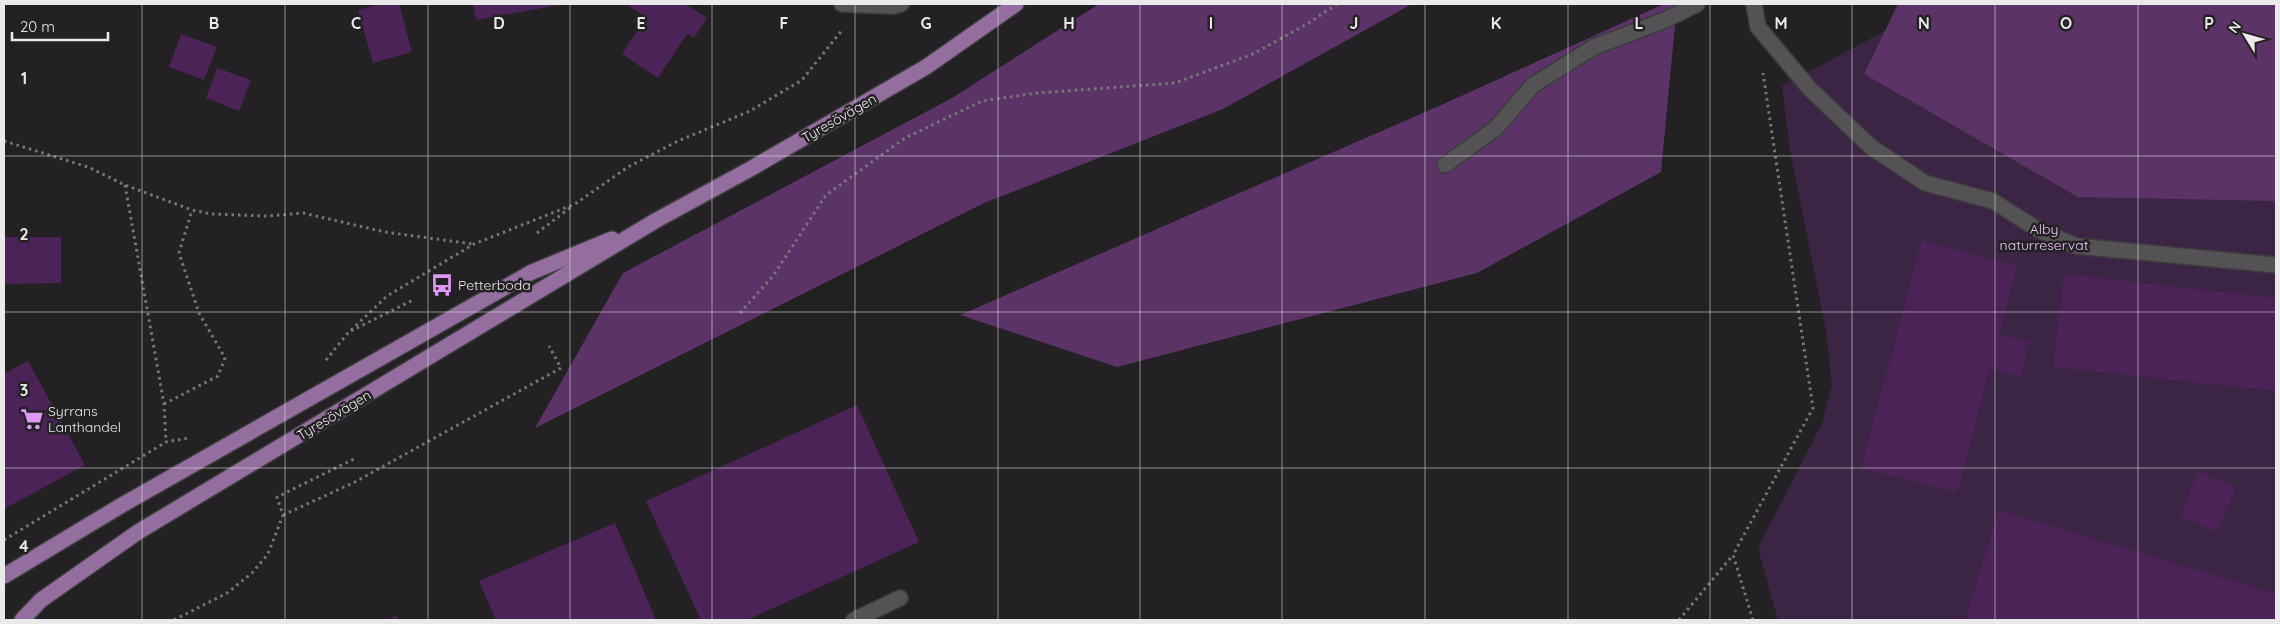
<svg xmlns="http://www.w3.org/2000/svg" width="2280" height="624" viewBox="0 0 2280 624" font-family="Quicksand,sans-serif">
<style>
.green{fill:#3c2444}
.forest{fill:#5b3367}
.building{fill:#4b2357}
.lines{fill:none;stroke-linecap:round;stroke-linejoin:round}
.minor-casing{stroke:#3d3c3e;stroke-width:18}
.major-casing{stroke:#3d3c3e;stroke-width:18}
.path{stroke:#787778;stroke-width:3;stroke-dasharray:2.5 4;stroke-linecap:butt}
.minor{stroke:#545254;stroke-width:15}
.major{stroke:#936e9e;stroke-width:15}
.grid{fill:none;stroke:#ebeaeb;stroke-width:1;stroke-opacity:0.55}
.labels{text-anchor:middle;dominant-baseline:central;stroke-width:5;stroke-linejoin:round;paint-order:stroke}
.street-label{font-size:14px;fill:#ebeaeb;stroke:#232123}
.park-label{font-size:14px;fill:#eac5f5;stroke:#232123}
.poi-label{font-size:14px;fill:#ebeaeb;stroke:#232123;text-anchor:start}
.grid-label{font-size:16px;text-anchor:middle;font-weight:bold;fill:#ebeaeb;stroke:#232123;stroke-width:5;stroke-linejoin:round;paint-order:stroke}
</style>
<rect width="100%" height="100%" fill="#232123"/>
<!-- green -->
<path class="green" d="M1935 4H2276V620H1778L1760 556 1759 546 1822 423 1832 385 1826 332 1789 144 1782 86Z"/>
<!-- forest -->
<g class="forest">
<path d="M1099 4H1412L1223 109 984 203 535 428 623 273 952 98Z"/>
<path d="M1664 4H1677L1661 172 1477 273 1117 367 960 315 1448 102Z"/>
<path d="M1898 4H2276V201L2078 197 1864 74Z"/>
</g>
<!-- building -->
<g class="building">
<path d="M380 4H399L412 52 373 63 358 10Z"/>
<path d="M473 4H559V5L476 20Z"/>
<path d="M630 4H686L707 18 694 38 687 34 658 78 622 54 646 17 629 6Z"/>
<path d="M181 34 217 47 204 80 169 67Z"/>
<path d="M217 68 251 80 239 111 206 98Z"/>
<path d="M4 237H61V283L4 284Z"/>
<path d="M1922 240 2017 266 1999 334 2029 342 2020 377 1990 369 1957 493 1861 468Z"/>
<path d="M2064 274 2276 298V391L2053 367Z"/>
<path d="M28 361 85 465 4 509V374Z"/>
<path d="M857 405 919 542 747 620H701L646 501Z"/>
<path d="M2198 471 2236 487 2217 532 2180 516Z"/>
<path d="M1999 510 2276 594V620H1965Z"/>
<path d="M615 523 656 620H496L479 581Z"/>
<path d="M396 616 398 620H387Z"/>
</g>
<g class="lines">
<defs>
<g id="minor">
<path d="M842 4 893 6 901 4"/>
<path d="M1754 4 1758 27 1810 89 1871 147 1925 183 1993 201 2037 229 2076 246 2276 265"/>
<path d="M1445 165 1496 128 1533 85 1594 47 1665 20 1697 4"/>
<path d="M854 620 900 598"/>
</g>
<g id="major">
<path d="M4 576 122 505 532 272 612 239"/>
<path d="M22 620 41 600 138 532 655 221 752 168 926 67 1016 4"/>
</g>
</defs>
<!-- minor casing -->
<use href="#minor" class="minor-casing"/>
<!-- major casing -->
<use href="#major" class="major-casing"/>
<!-- path -->
<g class="path">
<path d="M4 141 88 167 125 185 192 210 211 214 267 216 303 213 385 232 473 244"/>
<path d="M125 185 164 404 166 442"/>
<path d="M537 233 571 207"/>
<path d="M740 313 773 276 826 195 905 138 982 101 1037 93 1175 83 1253 54 1307 24 1337 4"/>
<path d="M351 331 415 299"/>
<path d="M326 360 347 334 387 296 474 244 575 204 628 167 678 141 750 111 802 80 843 29"/>
<path d="M164 404 218 376 225 358 199 313 179 253 192 210"/>
<path d="M283 515 353 483 561 368 549 346"/>
<path d="M4 540 166 442 189 438"/>
<path d="M174 620 227 593 252 573 268 554 283 515 277 497 356 458"/>
<path d="M1679 620 1733 555"/>
<path d="M1753 620 1733 555 1813 408 1763 73"/>
</g>
<!-- minor -->
<use href="#minor" class="minor"/>
<!-- major -->
<use href="#major" class="major"/>
</g>
<!-- grid -->
<path class="grid" d="M142 4V620M285 4V620M428 4V620M570 4V620M712 4V620M855 4V620M998 4V620M1140 4V620M1282 4V620M1425 4V620M1568 4V620M1710 4V620M1852 4V620M1995 4V620M2138 4V620M4 156H2276M4 312H2276M4 468H2276"/>
<!-- icons -->
<defs>
<symbol id="bus-bare" viewBox="-9 -9 18 18"><path d="M-5-6H5V4H4V6H2V4H-2V6H-4V4H-5ZM-3.5-4V0h7V-4ZM-3.5 1.2v1.5H-2V1.2ZM2 1.2v1.5H3.5V1.2Z" fill="#de98f3" stroke="#232123" stroke-width="2.5" paint-order="stroke"/></symbol>
<symbol id="supermarket-bare" viewBox="-9 -9 18 18"><path d="M-6-5.5h2.5l.6 2H6L4.5 2H-2.5L-4.4-4H-6ZM-1.5 3.2a1.3 1.3 0 1 0 .1 0ZM3 3.2a1.3 1.3 0 1 0 .1 0Z" fill="#de98f3" stroke="#232123" stroke-width="2.5" paint-order="stroke"/></symbol>
</defs>
<g fill-rule="evenodd">
<use href="#bus-bare" x="426" y="269" width="32" height="32"/>
<use href="#supermarket-bare" x="16" y="403" width="32" height="32"/>
</g>
<g class="labels">
<!-- street labels -->
<g class="street-label">
<text transform="translate(839 118) rotate(-30)">Tyresövägen</text>
<text transform="translate(334 415) rotate(-31)">Tyresövägen</text>
</g>
<!-- park labels -->
<g class="park-label">
<text x="2044" y="229">Alby<tspan x="2044" dy="16">naturreservat</tspan></text>
</g>
<!-- poi labels -->
<g class="poi-label">
<text x="458" y="285">Petterboda</text>
<text x="48" y="411">Syrrans<tspan x="48" dy="16">Lanthandel</tspan></text>
</g>
</g>
<g class="grid-label">
<text x="214" y="29">B</text>
<text x="356" y="29">C</text>
<text x="499" y="29">D</text>
<text x="641" y="29">E</text>
<text x="784" y="29">F</text>
<text x="926" y="29">G</text>
<text x="1069" y="29">H</text>
<text x="1211" y="29">I</text>
<text x="1354" y="29">J</text>
<text x="1496" y="29">K</text>
<text x="1639" y="29">L</text>
<text x="1781" y="29">M</text>
<text x="1924" y="29">N</text>
<text x="2066" y="29">O</text>
<text x="2209" y="29">P</text>
<text x="24" y="84">1</text>
<text x="24" y="240">2</text>
<text x="24" y="396">3</text>
<text x="24" y="552">4</text>
</g>
<!-- border -->
<rect width="2280" height="624" fill="none" stroke="#ebeaeb" stroke-width="10"/>
<!-- north arrow -->
<g transform="translate(2245 35) rotate(307)" stroke="#232123" stroke-width="4" paint-order="stroke">
<path d="M0-4L9 19L0 12L-9 19Z" fill="#ebeaeb"/>
<text y="-8" font-size="14" font-weight="bold" text-anchor="middle" fill="#ebeaeb">N</text>
</g>
<!-- scale -->
<path d="M12 32v8h96v-8" fill="none" stroke="#ebeaeb" stroke-width="2.5"/>
<text x="20" y="32" font-size="15" fill="#ebeaeb" stroke="#232123" stroke-width="4" paint-order="stroke">20 m</text>
</svg>
